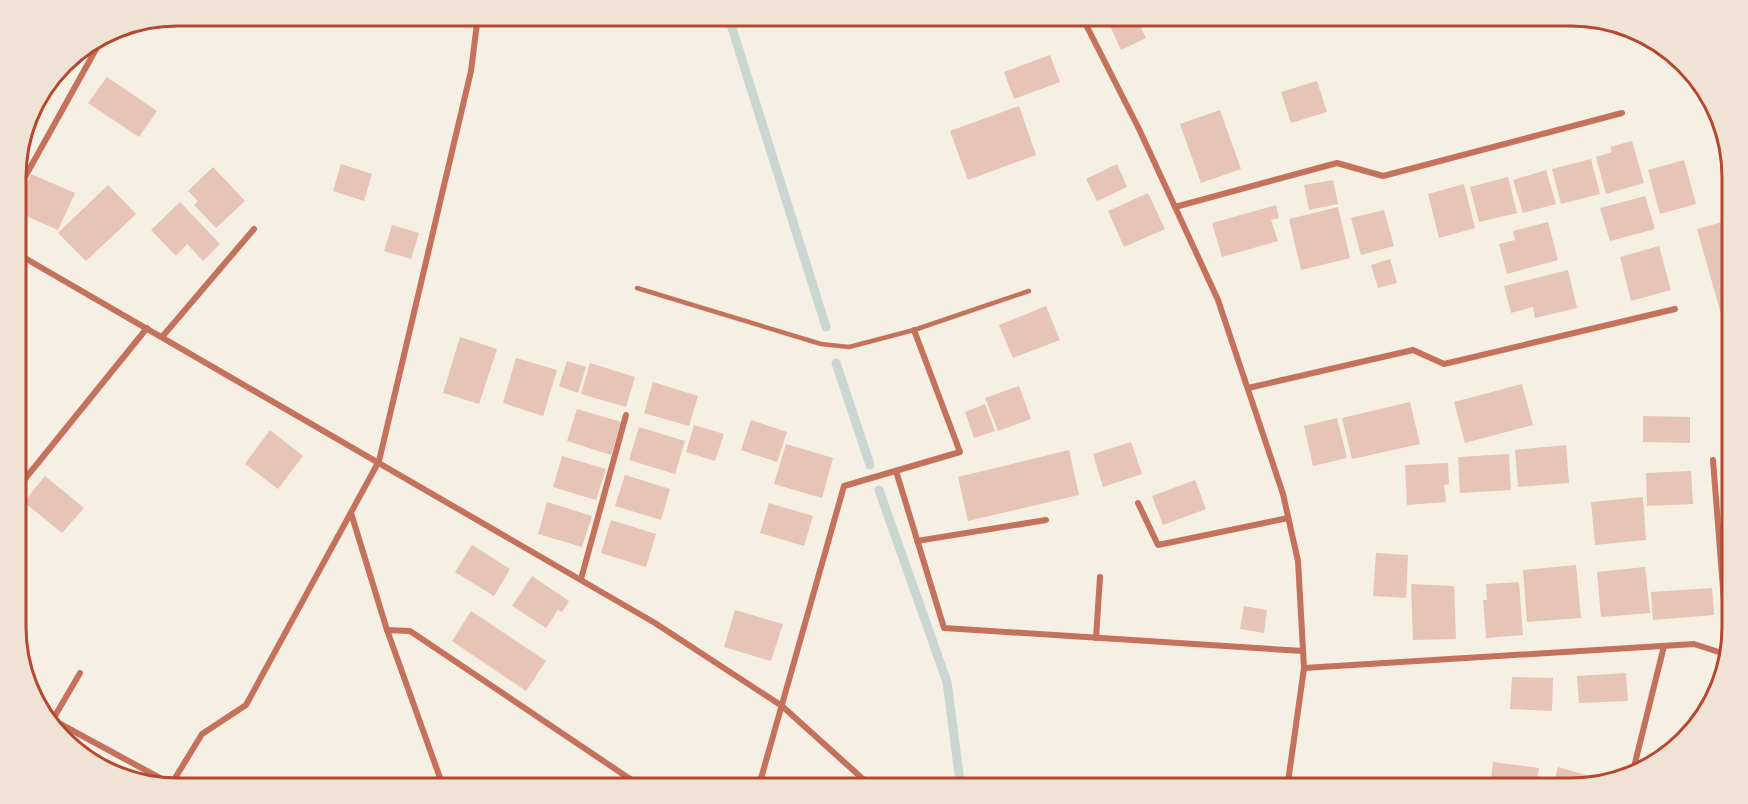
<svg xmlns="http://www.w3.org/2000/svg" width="1748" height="804" viewBox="0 0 1748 804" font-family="'Open Sans',sans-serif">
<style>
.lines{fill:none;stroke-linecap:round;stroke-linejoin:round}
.stream{stroke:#c9d6d2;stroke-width:9}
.building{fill:#e6c5b7}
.service{stroke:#c5725c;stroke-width:4.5}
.minor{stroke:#c5725c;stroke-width:6}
.rim{fill:none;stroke:#b5482f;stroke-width:3}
</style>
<rect width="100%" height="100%" fill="#f6efe4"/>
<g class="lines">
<!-- stream -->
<g class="stream">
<path d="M728 15 826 327"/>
<path d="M836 363 870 465"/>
<path d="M879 490 947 682 961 789"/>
</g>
</g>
<!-- building -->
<g class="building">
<path d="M1105 15H1135L1146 38 1121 50Z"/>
<path d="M1050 55 1060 82 1014 99 1004 72Z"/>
<path d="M107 77 157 111 139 137 88 103Z"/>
<path d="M1317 81 1327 112 1291 123 1281 92Z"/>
<path d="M1019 106 1036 155 968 180 950 131Z"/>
<path d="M1220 110 1241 169 1201 183 1180 124Z"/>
<path d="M1632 141 1644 183 1606 194 1596 157 1612 152 1610 147Z"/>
<path d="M1591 159 1600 194 1561 204 1552 169Z"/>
<path d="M1684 160 1696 204 1660 214 1648 170Z"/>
<path d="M341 164 372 174 364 201 333 191Z"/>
<path d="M1117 164 1127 187 1097 201 1086 179Z"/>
<path d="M213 167 245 201 216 228 194 205 198 201 188 191Z"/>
<path d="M1546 170 1556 204 1523 213 1513 180Z"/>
<path d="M31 174 75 193 58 230 15 211Z"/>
<path d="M1508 177 1517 213 1479 222 1470 187Z"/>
<path d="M1333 180 1338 204 1309 210 1304 185Z"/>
<path d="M1464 184 1475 228 1439 238 1428 194Z"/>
<path d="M108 185 136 214 86 261 58 233Z"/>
<path d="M1148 193 1165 229 1124 247 1108 211Z"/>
<path d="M1645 196 1655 229 1610 241 1600 208Z"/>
<path d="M180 202 220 244 203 261 187 244 176 256 151 230Z"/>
<path d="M1276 205 1279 218 1271 220 1278 241 1222 257 1212 223Z"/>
<path d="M1338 207 1350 258 1301 270 1289 219Z"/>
<path d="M1384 210 1394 246 1361 255 1351 218Z"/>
<path d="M1726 221 1732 244V353L1697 229Z"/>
<path d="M1548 222 1558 260 1507 274 1499 244 1515 240 1513 231Z"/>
<path d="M392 225 419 233 411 259 384 251Z"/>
<path d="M1659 246 1671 290 1631 301 1620 257Z"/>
<path d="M1390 259 1397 283 1378 288 1371 265Z"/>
<path d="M1568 270 1577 308 1535 318 1533 307 1511 313 1504 286Z"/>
<path d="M1046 306 1060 340 1013 358 999 325Z"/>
<path d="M460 337 497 349 479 404 443 393Z"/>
<path d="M516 358 557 370 543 416 503 403Z"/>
<path d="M567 361 586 367 578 393 559 386Z"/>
<path d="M590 363 635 377 626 407 581 394Z"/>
<path d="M653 382 698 396 689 426 644 413Z"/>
<path d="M1522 384 1533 425 1465 443 1454 402Z"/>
<path d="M1019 386 1031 419 998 431 985 398Z"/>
<path d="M1410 402 1420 444 1352 459 1342 418Z"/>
<path d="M985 404 995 431 974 438 965 412Z"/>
<path d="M577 409 621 422 611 455 567 441Z"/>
<path d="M1643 416 1690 417V443L1643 442Z"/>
<path d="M1337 418 1347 458 1313 466 1304 426Z"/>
<path d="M751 420 787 432 777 462 741 450Z"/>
<path d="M694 425 724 434 715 461 686 452Z"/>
<path d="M639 427 685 441 675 474 629 460Z"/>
<path d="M270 430 303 456 278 489 245 464Z"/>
<path d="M1131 442 1142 474 1103 487 1093 454Z"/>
<path d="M786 444 833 458 822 498 774 484Z"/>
<path d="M1566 445 1569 483 1518 487 1515 450Z"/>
<path d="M1069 450 1079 495 968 521 958 477Z"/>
<path d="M1509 454 1511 490 1460 493 1458 457Z"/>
<path d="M562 456 606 469 596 500 553 487Z"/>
<path d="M1448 463 1449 484 1444 485 1446 502 1407 505 1405 465Z"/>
<path d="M1691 471 1693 504 1647 506 1646 473Z"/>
<path d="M625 475 670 489 661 520 615 506Z"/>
<path d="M45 476 84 508 62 533 24 502Z"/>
<path d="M1195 480 1206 509 1163 525 1152 496Z"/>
<path d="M1643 497 1646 540 1595 545 1591 502Z"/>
<path d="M547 502 592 516 582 547 538 534Z"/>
<path d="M769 503 813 516 804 546 760 533Z"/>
<path d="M611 520 656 534 646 567 601 553Z"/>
<path d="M472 545 510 569 494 596 455 572Z"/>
<path d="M1376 553 1408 555 1406 598 1373 596Z"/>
<path d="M1576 565 1581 618 1527 622 1523 570Z"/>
<path d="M1645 567 1650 613 1601 617 1597 572Z"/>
<path d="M532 576 569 601 562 612 558 610 546 628 512 606Z"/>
<path d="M1519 582 1523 635 1486 638 1483 600H1487L1486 584Z"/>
<path d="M1411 584 1454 586 1456 639 1413 640Z"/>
<path d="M1712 588 1714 615 1653 620 1651 592Z"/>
<path d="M1244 606 1267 610 1264 633 1240 629Z"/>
<path d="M735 610 783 624 771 661 724 647Z"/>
<path d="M471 611 546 661 526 691 452 641Z"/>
<path d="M1626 673 1628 701 1579 703 1577 676Z"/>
<path d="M1512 677 1553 678 1552 711 1510 709Z"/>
<path d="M1493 762 1539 768 1536 789H1490Z"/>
<path d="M104 765 139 781V782L114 777 103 768Z"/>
<path d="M1558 767 1593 777 1590 786 1582 789H1552Z"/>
</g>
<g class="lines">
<!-- service -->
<path class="service" d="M637 288 821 344 849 347 914 330 1029 291"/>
<!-- minor -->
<g class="minor">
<path d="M1081 15 1139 129 1218 300 1283 494 1298 561 1304 668 1287 789"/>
<path d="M15 195 105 33"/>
<path d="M1175 207 1337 163 1383 176 1622 113"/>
<path d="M16 253 655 623 782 706 874 789"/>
<path d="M162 337 254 229"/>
<path d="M1248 388 1413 350 1444 364 1675 309"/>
<path d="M1713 460 1728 653"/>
<path d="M896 471 944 628 1303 651"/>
<path d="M16 490 147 328"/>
<path d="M1138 503 1158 545 1288 518"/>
<path d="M351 513 387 630 444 789"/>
<path d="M917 541 1046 520"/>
<path d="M581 579 626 415"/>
<path d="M387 630 410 631 645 789"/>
<path d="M1096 638 1100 577"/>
<path d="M1304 668 1694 644 1728 655"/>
<path d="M53 720 171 784"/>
<path d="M49 726 80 673"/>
<path d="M1633 771 1664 646"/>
<path d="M169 788 202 734 246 705 379 461 471 71 478 15"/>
<path d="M758 789 844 486 960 452 914 330"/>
</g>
</g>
<!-- crop -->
<path d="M0 0H1748V804H0ZM177 26H1571A151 151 0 0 1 1722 177V627A151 151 0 0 1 1571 778H177A151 151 0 0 1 26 627V177A151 151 0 0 1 177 26Z" fill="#f1e2d6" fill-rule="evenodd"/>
<path class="rim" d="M177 26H1571A151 151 0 0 1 1722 177V627A151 151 0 0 1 1571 778H177A151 151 0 0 1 26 627V177A151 151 0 0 1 177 26Z"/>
</svg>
